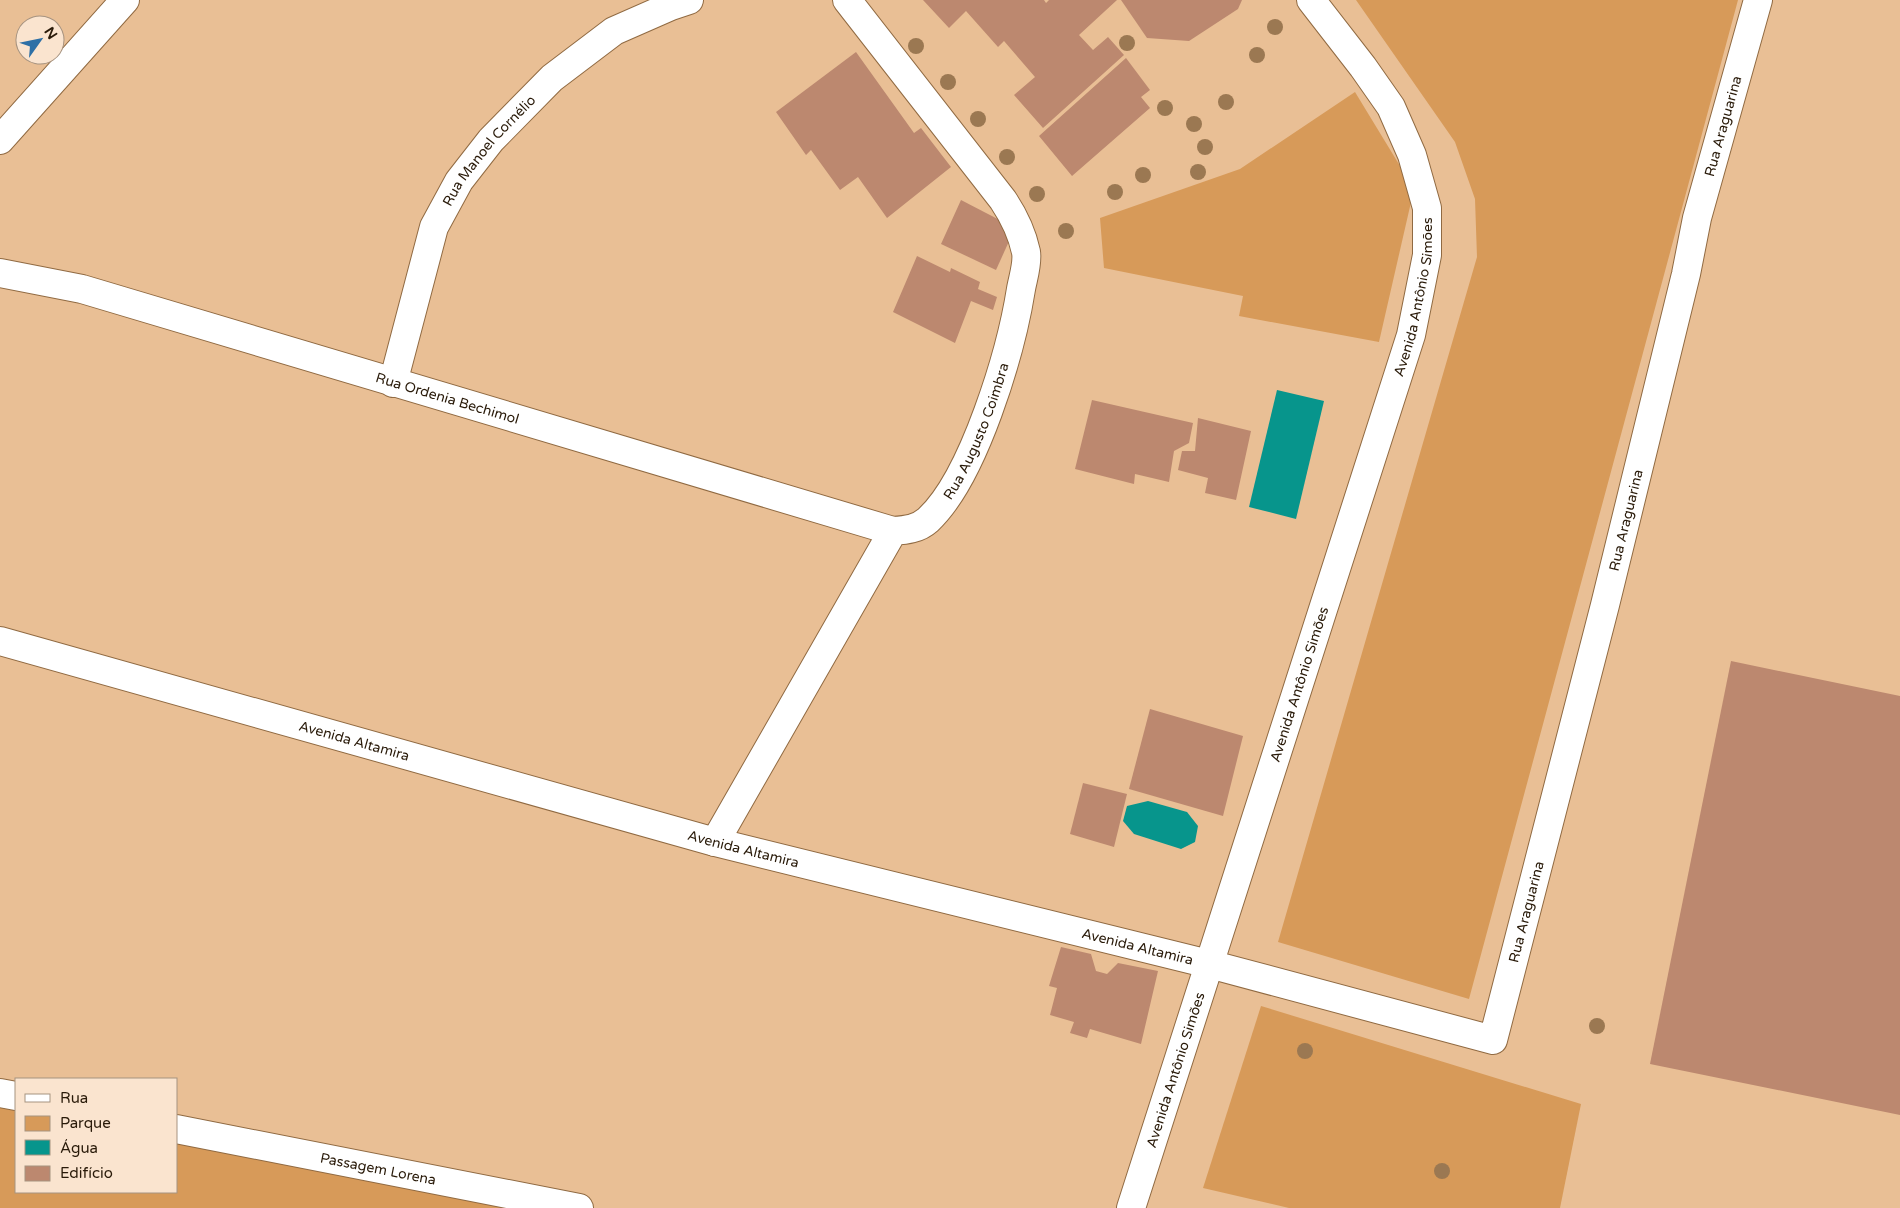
<svg xmlns="http://www.w3.org/2000/svg" width="1900" height="1208" viewBox="0 0 1900 1208" font-family="'Varela Round',sans-serif">
<style>
.green{fill:#d79a59}
.water{fill:#07958c}
.building{fill:#bc886f}
.lines{fill:none;stroke-linecap:round;stroke-linejoin:round}
.minor-casing{stroke:#906a42;stroke-width:30}
.minor{stroke:#fff;stroke-width:28}
.tree{fill:#9b7852}
.labels{text-anchor:middle;dominant-baseline:central;stroke-width:4;stroke-linejoin:round;paint-order:stroke}
.street-label{font-size:14px;fill:#291a09;stroke:#fae4cf}
</style>
<rect width="100%" height="100%" fill="#e9bf95"/>
<!-- green -->
<g class="green">
<path d="M1356 0H1738L1469 999 1278 942 1477 257 1475 199 1455 142Z"/>
<path d="M1355 92 1414 189 1379 342 1239 316 1243 296 1104 268 1100 218 1240 169Z"/>
<path d="M1261 1006 1581 1104 1560 1208H1289L1203 1188Z"/>
<path d="M0 1101 16 1104V1192H176V1135L551 1208H0Z"/>
</g>
<!-- water -->
<g class="water">
<path d="M1277 390 1324 401 1296 519 1249 507Z"/>
<path d="M1148 801 1187 812 1198 826 1195 842 1181 849 1134 834 1123 821 1127 806Z"/>
</g>
<!-- building -->
<g class="building">
<path d="M923 0H1044L1046 3 1049 0H1117L1079 35 1093 50 1108 37 1124 55 1043 128 1014 95 1035 77 1004 41 998 47 966 11 949 28Z"/>
<path d="M1121 0H1242L1238 9 1189 41 1147 38Z"/>
<path d="M856 52 914 133 921 128 951 167 887 218 858 177 840 190 811 150 806 155 776 112Z"/>
<path d="M1126 58 1150 90 1141 97 1150 108 1072 176 1039 136Z"/>
<path d="M961 200 1015 228 996 270 941 244Z"/>
<path d="M917 256 950 272 951 268 980 282 978 289 997 297 993 310 971 301 955 343 893 312Z"/>
<path d="M1092 400 1193 423 1189 443 1174 451 1169 482 1135 474 1134 484 1075 469Z"/>
<path d="M1198 418 1251 431 1236 500 1205 493 1208 478 1178 470 1182 451H1195Z"/>
<path d="M1731 661 1900 696V1115L1650 1064Z"/>
<path d="M1150 709 1243 736 1223 816 1129 789Z"/>
<path d="M1083 783 1127 794 1114 847 1070 834Z"/>
<path d="M1061 947 1091 954 1096 971 1107 974 1118 963 1158 971 1141 1044 1090 1029 1087 1038 1070 1033 1074 1022 1050 1015 1057 988 1049 986Z"/>
</g>
<g class="lines">
<defs>
<g id="minor">
<path d="M0 140 125 0"/>
<path id="s1" d="M0 273 82 289 893 531"/>
<path id="s2" d="M393 383 434 227 459 181 491 140 552 78 614 31 671 6 689 0"/>
<path id="s3" d="M0 641 715 842 1209 964 1493 1040 1605 605 1686 274 1697 218 1758 0"/>
<path id="s4" d="M715 842 893 531C906 530 918 529 928 520 974 477 1011 352 1021 289 1023 278 1028 263 1026 252 1022 233 1013 215 1003 200L847 0"/>
<path d="M0 1093 16 1096"/>
<path id="s5" d="M176 1129 579 1208"/>
<path id="s6" d="M1131 1208 1411 335 1427 255V208L1412 155 1391 107 1363 67 1311 0"/>
</g>
</defs>
<!-- minor casing -->
<use href="#minor" class="minor-casing"/>
<!-- minor -->
<use href="#minor" class="minor"/>
</g>
<!-- trees -->
<g class="tree">
<circle cx="1275" cy="27" r="8"/>
<circle cx="1127" cy="43" r="8"/>
<circle cx="916" cy="46" r="8"/>
<circle cx="1257" cy="55" r="8"/>
<circle cx="948" cy="82" r="8"/>
<circle cx="1226" cy="102" r="8"/>
<circle cx="1165" cy="108" r="8"/>
<circle cx="978" cy="119" r="8"/>
<circle cx="1194" cy="124" r="8"/>
<circle cx="1205" cy="147" r="8"/>
<circle cx="1007" cy="157" r="8"/>
<circle cx="1198" cy="172" r="8"/>
<circle cx="1143" cy="175" r="8"/>
<circle cx="1115" cy="192" r="8"/>
<circle cx="1037" cy="194" r="8"/>
<circle cx="1066" cy="231" r="8"/>
<circle cx="1597" cy="1026" r="8"/>
<circle cx="1305" cy="1051" r="8"/>
<circle cx="1442" cy="1171" r="8"/>
</g>
<g class="labels">
<!-- street labels -->
<g class="street-label">
<text stroke="none"><textPath href="#s3" startOffset="2488">Rua Araguarina</textPath></text>
<text stroke="none"><textPath href="#s2" startOffset="256">Rua Manoel Cornélio</textPath></text>
<text stroke="none"><textPath href="#s6" startOffset="955">Avenida Antônio Simões</textPath></text>
<text stroke="none"><textPath href="#s1" startOffset="465">Rua Ordenia Bechimol</textPath></text>
<text stroke="none"><textPath href="#s4" startOffset="498">Rua Augusto Coimbra</textPath></text>
<text stroke="none"><textPath href="#s3" startOffset="2082">Rua Araguarina</textPath></text>
<text stroke="none"><textPath href="#s6" startOffset="550">Avenida Antônio Simões</textPath></text>
<text stroke="none"><textPath href="#s3" startOffset="368">Avenida Altamira</textPath></text>
<text stroke="none"><textPath href="#s3" startOffset="772">Avenida Altamira</textPath></text>
<text stroke="none"><textPath href="#s3" startOffset="1678">Rua Araguarina</textPath></text>
<text stroke="none"><textPath href="#s3" startOffset="1178">Avenida Altamira</textPath></text>
<text stroke="none"><textPath href="#s6" startOffset="145">Avenida Antônio Simões</textPath></text>
<text stroke="none"><textPath href="#s5" startOffset="206">Passagem Lorena</textPath></text>
</g>
</g>
<!-- legend -->
<rect x="15" y="1078" width="162" height="115" fill="#fae4cf" stroke="#a69380"/>
<rect x="25" y="1094" width="25" height="8" fill="#ffffff" stroke="#a69380"/>
<text x="60" y="1103" font-size="15" fill="#291a09">Rua</text>
<rect x="25" y="1116" width="25" height="15" fill="#d79a59" stroke="#a69380"/>
<text x="60" y="1128" font-size="15" fill="#291a09">Parque</text>
<rect x="25" y="1140" width="25" height="15" fill="#07958c" stroke="#a69380"/>
<text x="60" y="1153" font-size="15" fill="#291a09">Água</text>
<rect x="25" y="1166" width="25" height="15" fill="#bc886f" stroke="#a69380"/>
<text x="60" y="1178" font-size="15" fill="#291a09">Edifício</text>
<!-- north arrow -->
<g transform="translate(40 40) rotate(57)"><circle r="24" fill="#fae4cf" stroke="#a69380"/>
<path d="M0-4L9 19L0 12L-9 19Z" fill="#2e70a6"/>
<text y="-8" font-size="14" font-weight="bold" text-anchor="middle" fill="#291a09">N</text>
</g>
</svg>
